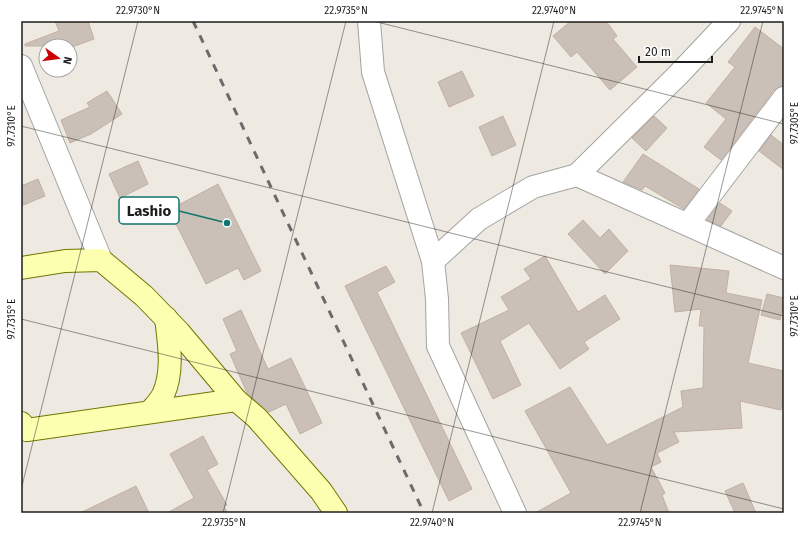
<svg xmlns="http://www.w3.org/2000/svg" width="805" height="534" viewBox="0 0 805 534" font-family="'Fira Sans',sans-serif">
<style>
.building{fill:#cbc0b7;stroke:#c2afa2}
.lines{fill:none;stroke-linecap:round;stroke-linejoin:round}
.street-casing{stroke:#a4a4a4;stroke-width:24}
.secondary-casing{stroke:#6e7800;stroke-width:24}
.street{stroke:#fff;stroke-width:22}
.secondary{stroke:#fdffb0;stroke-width:22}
.rail{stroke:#6b6b6b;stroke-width:3;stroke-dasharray:8 8;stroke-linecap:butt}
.ticks{fill:none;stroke:#1d1d1d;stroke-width:1;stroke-opacity:0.45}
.leader{fill:none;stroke:#0f766e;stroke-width:1.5}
.callout-dot{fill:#0f766e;stroke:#fff;stroke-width:1.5}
.callout{fill:#fff;stroke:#0f766e;stroke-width:1.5}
.callout-label{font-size:15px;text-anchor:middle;font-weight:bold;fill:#1d1d1d}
.neatline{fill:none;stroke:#1d1d1d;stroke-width:1.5}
.ticks-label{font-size:10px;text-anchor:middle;fill:#1d1d1d}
</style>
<rect width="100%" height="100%" fill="#efeae1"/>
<!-- building -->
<g class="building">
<path d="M55 21H88L94 39 75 46H25V44L59 31Z"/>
<path d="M571 21H606L617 36 613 39 637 67 610 90 577 52 571 57 553 36Z"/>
<path d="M755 27 784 49V86L774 90 721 160 704 147 726 119 706 103 735 67 728 62Z"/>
<path d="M462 71 474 96 449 107 438 82Z"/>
<path d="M107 91 122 114 91 134 70 143 61 120 90 107 87 103Z"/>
<path d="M503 116 516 145 492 156 479 127Z"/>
<path d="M654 116 667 128 646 151 632 138Z"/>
<path d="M771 135 784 145V170L759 151Z"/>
<path d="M643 154 699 189 684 209 645 186 642 190 623 182Z"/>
<path d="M138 161 148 184 120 198 109 174Z"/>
<path d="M38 179 45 196 21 206V186Z"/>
<path d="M218 184 261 271 244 280 238 268 206 284 169 210Z"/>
<path d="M720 203 732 211 721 226 707 220Z"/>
<path d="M583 220 600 238 609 229 628 251 605 274 568 234Z"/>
<path d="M545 256 578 312 605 295 620 319 584 342 589 349 560 369 529 323 500 341 521 385 493 399 461 333 509 310 501 297 531 279 524 269Z"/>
<path d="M670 265 729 271 726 293 762 300 748 363 784 371V396L781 410 740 401 742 428 674 432 679 442 657 453 661 462 651 467 665 493 662 495 669 513H535L571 493 525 411 570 387 607 445 683 407 681 391 703 388 704 326H699L701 309 675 312Z"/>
<path d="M386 266 395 282 377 292 472 489 449 501 345 286Z"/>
<path d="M767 294 784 298 780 320 761 315Z"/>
<path d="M241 310 268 369 291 358 322 423 300 434 286 404 269 412 247 393 230 354 237 351 223 319Z"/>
<path d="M203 436 218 464 207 470 227 505 224 507 228 513H167L194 498 170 454Z"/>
<path d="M743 483 756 513H735L725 491Z"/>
<path d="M136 486 149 513H80Z"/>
</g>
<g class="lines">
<defs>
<g id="street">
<path d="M369 21 373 72 433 261 437 299 438 346 515 513"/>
<path d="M21 66 101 260"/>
<path d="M577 175 678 75 729 21"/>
<path d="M688 224 784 98"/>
<path d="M433 261 479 219 533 187 577 175 784 268"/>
</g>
<g id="secondary">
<path d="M21 268 65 261 101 260 144 296 179 332 236 400 257 418 321 491 336 513"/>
<path d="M150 412C154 407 160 401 163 395 174 371 169 343 166 318"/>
<path d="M21 423 27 430 236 400"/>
</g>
</defs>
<!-- street casing -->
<use href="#street" class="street-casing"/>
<!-- secondary casing -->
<use href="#secondary" class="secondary-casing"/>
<!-- street -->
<use href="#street" class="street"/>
<!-- secondary -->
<use href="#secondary" class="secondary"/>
<!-- rail -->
<path class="rail" d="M193 21 424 513"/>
</g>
<!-- ticks -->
<path class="ticks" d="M373 21 784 124M21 126 784 316M21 319 784 509M21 490 138 21M21 512 26 513M223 513 346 21M432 513 554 21M640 513 763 21"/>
<!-- callouts -->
<path class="leader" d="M227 223L179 211"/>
<circle class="callout-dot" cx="227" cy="223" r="4"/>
<rect class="callout" x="119" y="197" width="60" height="27" rx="4"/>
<g class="callout-label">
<text x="149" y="216">Lashio</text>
</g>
<!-- border -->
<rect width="805" height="534" fill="none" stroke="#ffffff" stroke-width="44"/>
<!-- north arrow -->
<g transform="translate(58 58) rotate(104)"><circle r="19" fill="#ffffff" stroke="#a5a5a5"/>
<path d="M0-3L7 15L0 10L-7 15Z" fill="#ca0006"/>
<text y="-6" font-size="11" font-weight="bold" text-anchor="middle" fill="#1d1d1d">N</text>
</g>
<!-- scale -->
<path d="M639 56v6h73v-6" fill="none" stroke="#1d1d1d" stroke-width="2"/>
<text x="645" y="56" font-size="12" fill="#1d1d1d" stroke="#ffffff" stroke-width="3" paint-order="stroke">20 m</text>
<rect x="22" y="22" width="761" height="490" class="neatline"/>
<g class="ticks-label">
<text x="138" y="14">22.9730°N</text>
<text x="346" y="14">22.9735°N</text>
<text x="554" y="14">22.9740°N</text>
<text x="762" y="14">22.9745°N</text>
<text transform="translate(794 123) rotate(-90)" y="4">97.7305°E</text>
<text transform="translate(11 126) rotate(-90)" y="4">97.7310°E</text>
<text transform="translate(794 316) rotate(-90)" y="4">97.7310°E</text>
<text transform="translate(11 319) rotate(-90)" y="4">97.7315°E</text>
<text x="224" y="526">22.9735°N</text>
<text x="432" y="526">22.9740°N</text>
<text x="640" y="526">22.9745°N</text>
</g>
</svg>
